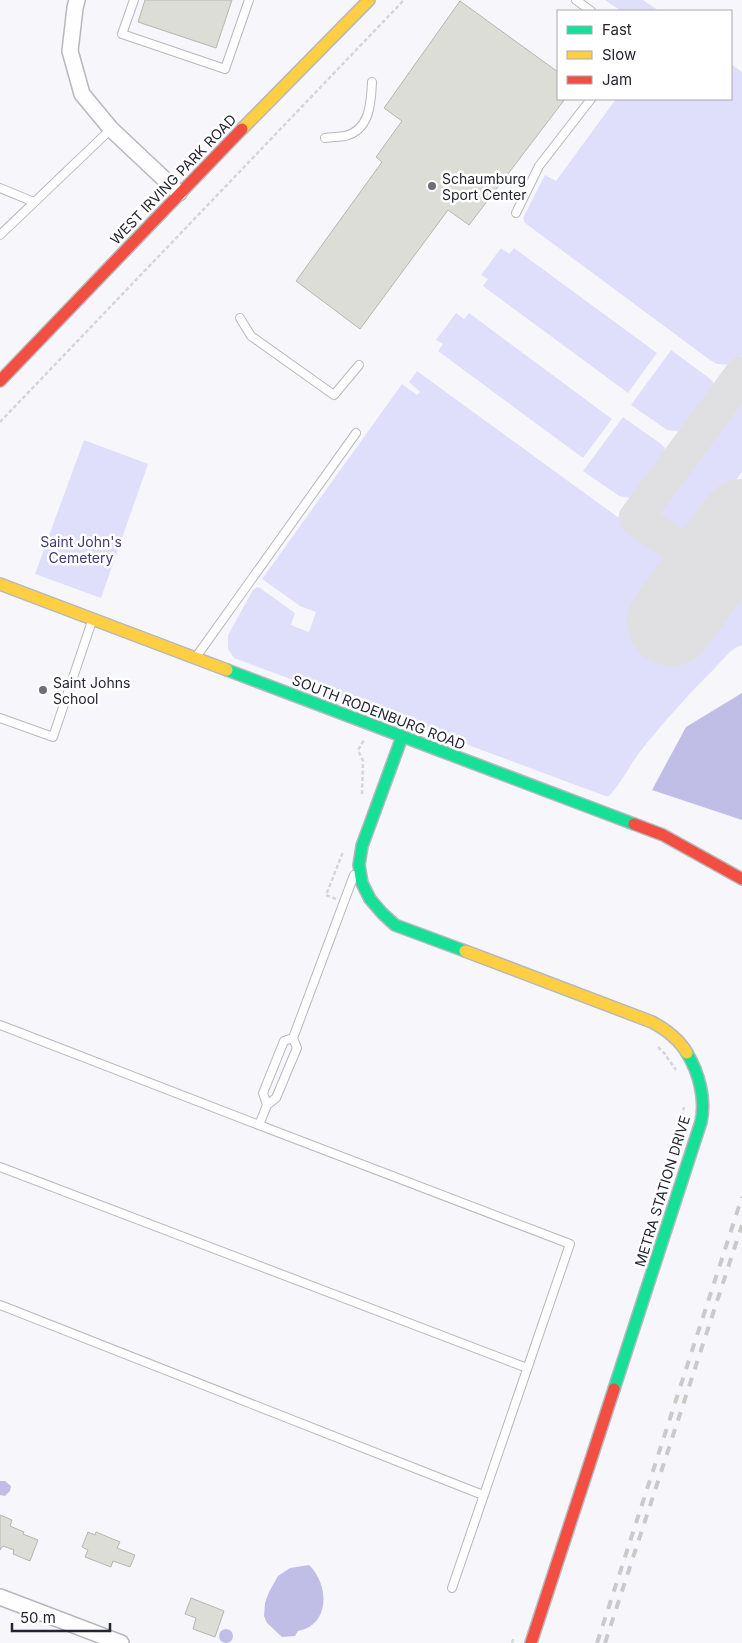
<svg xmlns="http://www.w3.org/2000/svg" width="742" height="1643" viewBox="0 0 742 1643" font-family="Inter,sans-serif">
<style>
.green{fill:#e0dffb}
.water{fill:#c0bee6}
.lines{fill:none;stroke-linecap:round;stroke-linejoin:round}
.taxiway{stroke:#e0e0e3;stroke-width:35}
.runway{stroke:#e0e0e3;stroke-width:88}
.building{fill:#ddddd8;stroke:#b6b6b1}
.lane-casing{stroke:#b7b7be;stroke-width:10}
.street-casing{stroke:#b7b7be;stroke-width:18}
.fast-casing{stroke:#b7b7be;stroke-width:14}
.slow-casing{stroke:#b7b7be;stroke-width:14}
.jam-casing{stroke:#b7b7be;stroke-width:14}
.path{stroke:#d6d6d8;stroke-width:2.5;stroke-dasharray:4 2.5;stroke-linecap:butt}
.lane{stroke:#fefefe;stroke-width:8}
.street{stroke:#fefefe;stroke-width:15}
.fast{stroke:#16e098;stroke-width:11}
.slow{stroke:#ffcf43;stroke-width:11}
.jam{stroke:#f24e42;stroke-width:11}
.rail{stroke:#cacacb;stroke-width:4;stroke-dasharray:9 9;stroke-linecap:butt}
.poi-dot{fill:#6e6e78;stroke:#fff;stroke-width:2}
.labels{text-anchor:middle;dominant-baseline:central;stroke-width:5;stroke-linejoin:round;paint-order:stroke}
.poi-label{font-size:14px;fill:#252532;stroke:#fff;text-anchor:start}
.street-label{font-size:14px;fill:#252532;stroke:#fff}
.park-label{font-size:14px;fill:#41387b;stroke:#fff}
</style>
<rect width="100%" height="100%" fill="#f7f7fb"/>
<!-- green -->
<g class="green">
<path d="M605 0H643L659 11H621Z"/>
<path d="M731 64 742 72V356L731 365 717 364 710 360 525 223 523 218 545 175 556 181 616 99H731Z"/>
<path d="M501 248 509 254 514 248 657 353 628 393 483 286 488 279 481 275Z"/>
<path d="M456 313 464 319 469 313 612 419 583 458 438 351 443 344 436 340Z"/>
<path d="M671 350 709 378 713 382 711 395 684 432 667 430 631 405Z"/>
<path d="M417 371 678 561 643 609 691 644 742 575V645C731 648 721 662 713 670 687 696 662 724 639 753 628 768 621 784 608 797L234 658 228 649V635L253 590 257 587 260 588 295 613 291 625 309 632 316 612 300 606 262 579 402 384 417 395 420 392 409 382Z"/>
<path d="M742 394V472L700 528 683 532 675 530 663 522 660 517 659 508Z"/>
<path d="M623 417 661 444 665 448 663 462 636 499 619 496 583 471Z"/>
<path d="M84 440 148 464 101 598 35 574Z"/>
</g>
<!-- water -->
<g class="water">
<path d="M742 693V820L652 790 686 727Z"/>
<path d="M0 1481H5L11 1486 10 1491 5 1496 0 1495Z"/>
<path d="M309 1565C329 1584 331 1625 298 1631L295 1636 282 1637 267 1623 264 1616 265 1603 269 1592 278 1576 290 1568Z"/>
<circle cx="226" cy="1636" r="7"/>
</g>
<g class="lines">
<!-- taxiway -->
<path class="taxiway" d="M709 569 636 518 742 374"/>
<!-- runway -->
<path class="runway" d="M671 622 742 523"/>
</g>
<!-- building -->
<g class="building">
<path d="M145 0H232L216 48 138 22Z"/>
<path d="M460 1 558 72V99H565L469 225 448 210 360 329 296 281 382 162 376 157 402 121 384 108Z"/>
<path d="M0 1515 12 1520 10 1526 24 1532 23 1534 38 1540 30 1561 13 1554 14 1550 3 1546 0 1550Z"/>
<path d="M88 1532 95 1535 96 1532 120 1542 117 1548 135 1555 130 1567 113 1561 111 1567 85 1557 88 1550 82 1547Z"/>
<path d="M191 1598 224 1611 215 1637 193 1629 196 1618 185 1614Z"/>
</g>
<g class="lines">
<defs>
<g id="lane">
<path d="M134 0 122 34 225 69 249 0"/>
<path d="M576 0 591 11"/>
<path d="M325 138C331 137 338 137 345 136 370 130 371 103 372 82"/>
<path d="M0 188 34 202"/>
<path d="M516 213 539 166 591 99"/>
<path d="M0 235 111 129"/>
<path d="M240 318 251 336 334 395 359 365"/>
<path d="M196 657 356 433"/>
<path d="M0 718 53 737 92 621"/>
<path d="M0 1025 259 1125"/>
<path d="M293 1038 284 1041 263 1093 267 1105 276 1098 297 1048 293 1038 354 875"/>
<path d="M267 1105 259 1125 570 1244 452 1588"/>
<path d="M0 1167 527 1368"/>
<path d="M0 1305 483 1495"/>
</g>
<g id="street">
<path d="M77 0 75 8 70 51 82 94 111 129 179 193"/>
<path d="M0 1597 121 1643"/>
</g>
<g id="fast">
<path d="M227 670 634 824"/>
<path d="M402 737 362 846 359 865 362 883 370 899 382 913 395 925 465 951"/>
<path d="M614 1389 701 1122C706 1099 699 1073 687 1053"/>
</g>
<g id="slow">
<path d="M242 129 369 0"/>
<path d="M0 584 227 670"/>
<path d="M465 951 652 1022C667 1030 679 1039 687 1053"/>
</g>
<g id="jam">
<path d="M0 381 242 129"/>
<path d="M634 824 663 835 742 879"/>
<path d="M531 1643 614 1389"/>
</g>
</defs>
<!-- lane casing -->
<use href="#lane" class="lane-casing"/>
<!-- street casing -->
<use href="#street" class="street-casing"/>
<!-- fast casing -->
<use href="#fast" class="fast-casing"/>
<!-- slow casing -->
<use href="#slow" class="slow-casing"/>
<!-- jam casing -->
<use href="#jam" class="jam-casing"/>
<!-- path -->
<g class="path">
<path d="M0 422 404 0"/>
<path d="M362 794 363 761 358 750 364 740"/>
<path d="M336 899 326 895 343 852"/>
<path d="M658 1047 664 1053 676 1070"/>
<path d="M681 1123 684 1107"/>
<path d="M512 1643 514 1637"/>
</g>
<!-- lane -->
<use href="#lane" class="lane"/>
<!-- street -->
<use href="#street" class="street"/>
<!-- fast -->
<use href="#fast" class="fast"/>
<!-- slow -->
<use href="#slow" class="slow"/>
<!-- jam -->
<use href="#jam" class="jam"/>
<!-- rail -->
<g class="rail">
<path d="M597 1643 742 1197"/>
<path d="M605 1643 742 1225"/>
</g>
</g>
<!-- markers -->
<g class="poi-dot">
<circle cx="432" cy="186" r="5"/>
<circle cx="43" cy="690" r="5"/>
</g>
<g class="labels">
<!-- poi labels -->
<g class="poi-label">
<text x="442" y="178">Schaumburg<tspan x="442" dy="16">Sport Center</tspan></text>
<text x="53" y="682">Saint Johns<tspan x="53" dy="16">School</tspan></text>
</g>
<!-- street labels -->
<g class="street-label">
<text transform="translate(173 179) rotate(-46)">WEST IRVING PARK ROAD</text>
<text transform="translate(379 712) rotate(21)">SOUTH RODENBURG ROAD</text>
<text transform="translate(662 1191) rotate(-73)">METRA STATION DRIVE</text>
</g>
<!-- park labels -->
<g class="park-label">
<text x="81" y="541">Saint John's<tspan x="81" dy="16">Cemetery</tspan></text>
</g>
</g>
<!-- legend -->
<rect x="557" y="10" width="175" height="90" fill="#ffffff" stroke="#a8a8ad"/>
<rect x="567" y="26" width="25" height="8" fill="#16e098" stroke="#a8a8ad"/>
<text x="602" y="35" font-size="15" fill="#252532">Fast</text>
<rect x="567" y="51" width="25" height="8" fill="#ffcf43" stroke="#a8a8ad"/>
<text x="602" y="60" font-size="15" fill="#252532">Slow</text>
<rect x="567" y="76" width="25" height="8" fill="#f24e42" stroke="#a8a8ad"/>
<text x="602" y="85" font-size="15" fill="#252532">Jam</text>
<!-- scale -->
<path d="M12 1623v8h98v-8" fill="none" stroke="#252532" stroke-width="2.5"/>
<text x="20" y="1623" font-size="15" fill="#252532" stroke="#ffffff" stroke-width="4" paint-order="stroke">50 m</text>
</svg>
